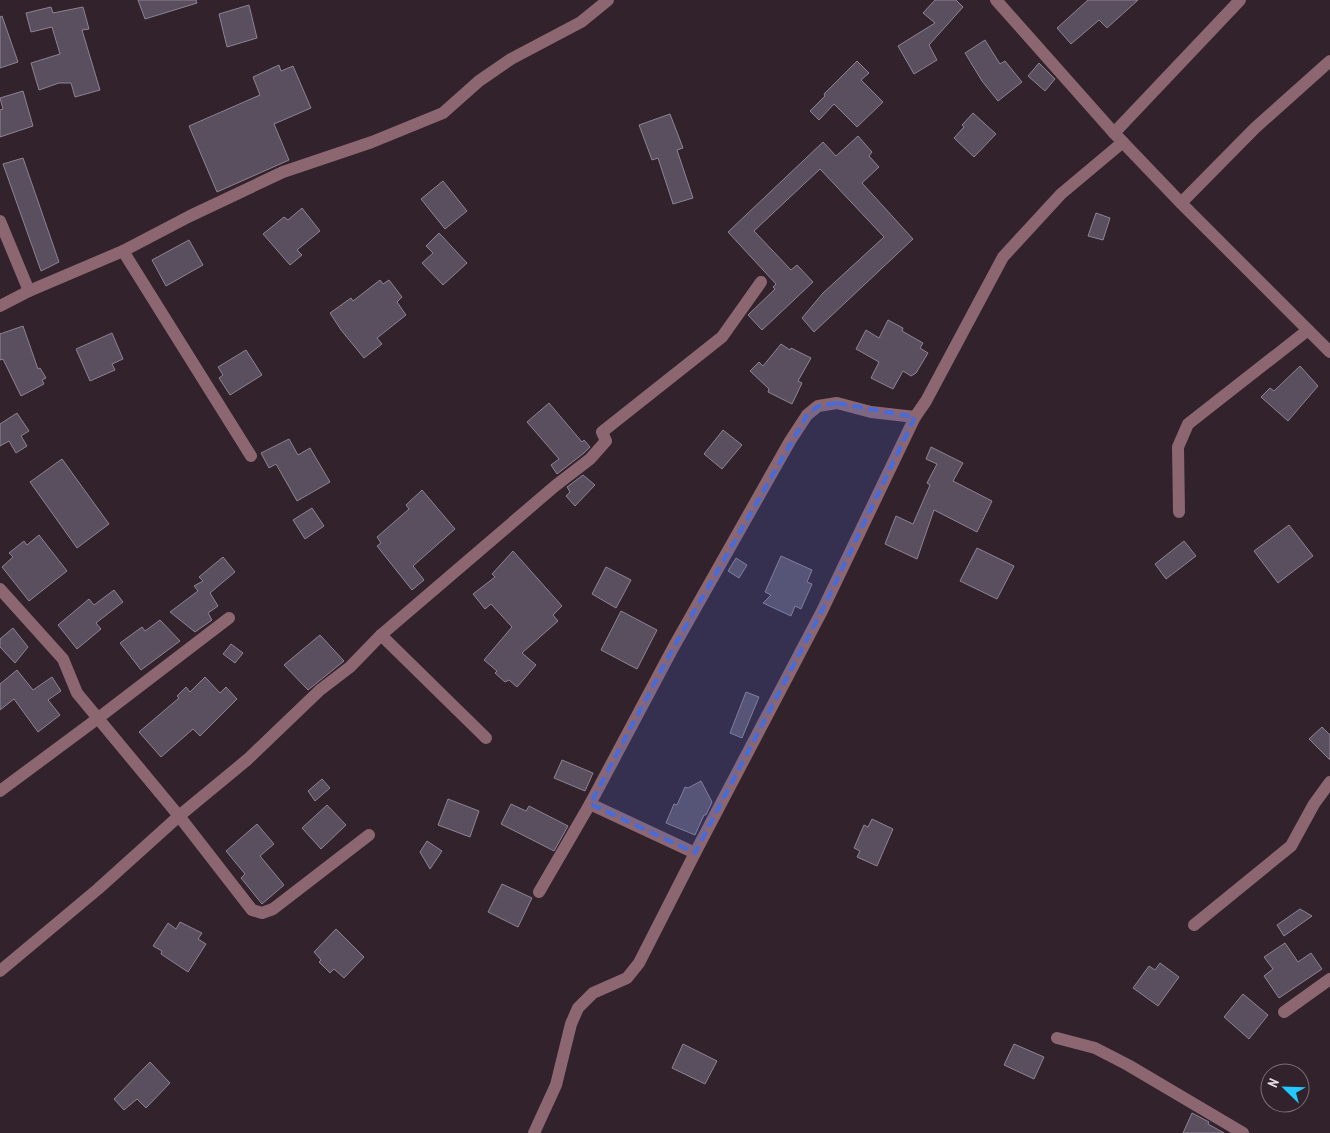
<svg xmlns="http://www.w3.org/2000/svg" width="1330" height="1133" viewBox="0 0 1330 1133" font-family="'PT Sans Narrow',sans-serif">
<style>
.building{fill:#5a4f5e;stroke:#8f8393}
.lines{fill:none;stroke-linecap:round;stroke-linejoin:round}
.minor{stroke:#8c6670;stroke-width:12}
.marked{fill:#466bdb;fill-opacity:0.2;stroke:#466bdb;stroke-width:4;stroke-dasharray:10 6;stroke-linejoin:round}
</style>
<rect width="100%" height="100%" fill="#31222c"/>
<!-- building -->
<g class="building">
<path d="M138 0H196L197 3 145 19Z"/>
<path d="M935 0H956L963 7 929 45 937 60 914 74 898 46 935 23 923 13Z"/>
<path d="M1088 0H1138L1107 28 1099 20 1071 44 1057 28Z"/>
<path d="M249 5 257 38 227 47 219 14Z"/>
<path d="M51 7 53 13 83 7 89 29 82 30 100 90 75 97 71 83H59L39 90 31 63 60 54 52 27 31 32 26 13Z"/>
<path d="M2 16 18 62 0 68V17Z"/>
<path d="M985 40 1000 64 1005 61 1022 82 998 101 982 81 965 53Z"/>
<path d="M857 61 869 73 861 80 883 102 857 127 834 104 819 120 810 111 825 96 824 94Z"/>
<path d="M1039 63 1055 79 1045 91 1028 76Z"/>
<path d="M279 65 281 71 293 66 311 108 274 124 289 160 217 192 189 126 260 95 253 77Z"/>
<path d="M23 91 33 126 0 137V110L3 109 0 98Z"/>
<path d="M973 113 996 134 974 157 954 138 964 127 962 125Z"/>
<path d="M670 114 683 148 677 150 693 198 673 204 658 158 652 160 639 125Z"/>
<path d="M858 136 872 152 869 156 879 167 862 183 913 239 814 332 802 318 823 293 884 237 820 169 754 231 791 270 797 265 813 282 762 330 748 315 775 289 773 287 776 284 728 232 823 142 836 156Z"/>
<path d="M23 158 59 262 41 271 3 164Z"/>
<path d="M443 181 467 211 445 229 421 199Z"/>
<path d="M302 208 320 231 297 250 302 255 290 265 263 234 284 217 288 220Z"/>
<path d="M1096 213 1110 218 1103 240 1088 236Z"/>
<path d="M439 233 467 263 443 285 422 263 433 253 426 246Z"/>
<path d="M189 240 203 265 166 286 152 260Z"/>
<path d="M380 280 383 284 389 280 402 297 397 302 406 315 377 338 382 344 364 358 341 330 330 313 351 298 353 301Z"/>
<path d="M888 320 903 328 902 331 923 343 920 348 928 353 916 373 911 376 903 371 893 389 871 378 879 362 856 349 866 330 879 338Z"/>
<path d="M23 326 38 369 40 368 46 378 42 380 44 384 21 396 3 359 0 360V334Z"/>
<path d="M112 333 123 359 112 364 115 370 90 381 76 349Z"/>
<path d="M781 344 790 350 791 348 811 358 798 381 802 383 792 404 768 392 769 389 750 371 759 362 763 366Z"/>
<path d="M246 350 262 375 230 395 219 378 223 375 218 367Z"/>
<path d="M1300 366 1318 386 1288 421 1261 397 1270 388 1274 391Z"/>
<path d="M549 403 582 442 584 440 590 447 584 453 557 474 551 465 559 459 527 422Z"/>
<path d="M17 413 29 431 21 436 27 446 16 453 9 441 0 446V424Z"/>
<path d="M723 430 742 445 722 469 704 454Z"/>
<path d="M289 439 298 455 310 448 330 482 297 501 276 464 269 468 261 453Z"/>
<path d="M931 447 963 463 953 481 992 501 977 532 934 510 917 559 885 544 896 516 913 524 930 485 927 483 937 464 926 459Z"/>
<path d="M62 459 109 524 77 548 30 482Z"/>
<path d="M583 475 595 485 575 506 566 496 570 492 567 487Z"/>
<path d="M422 490 455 529 413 566 424 580 412 590 377 546 381 543 377 537 409 509 406 505Z"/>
<path d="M312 508 324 526 305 539 293 520Z"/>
<path d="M1289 525 1313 556 1278 583 1254 551Z"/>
<path d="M39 535 67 571 29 601 2 567 13 557 9 553 24 541 27 545Z"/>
<path d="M1184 541 1196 556 1166 579 1155 564Z"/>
<path d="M977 548 1014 566 997 599 960 581Z"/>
<path d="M513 551 562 606 553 615 558 621 522 653 536 665 517 687 509 680 505 682 495 673 497 671 484 660 512 627 491 604 485 609 473 594 495 577 492 574Z"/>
<path d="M781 556 812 570 807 582 812 584 801 609 795 606 791 616 763 603 771 595 765 592Z"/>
<path d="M223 557 235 572 210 593 218 606 208 613 212 620 195 632 170 612 198 591 194 586 203 581 199 577Z"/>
<path d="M736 558 747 565 739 578 728 571Z"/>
<path d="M606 567 631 580 616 608 592 594Z"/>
<path d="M114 590 123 602 96 623 101 629 77 649 58 625 89 599 94 605Z"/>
<path d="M621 611 657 630 637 669 601 650Z"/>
<path d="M160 620 180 641 141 670 120 643 142 627 145 631Z"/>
<path d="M13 628 28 647 15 663 0 647V639Z"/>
<path d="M320 635 344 661 308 690 284 665Z"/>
<path d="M231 644 243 653 235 663 223 654Z"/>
<path d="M17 670 33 690 52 677 61 691 48 700 60 715 38 732 14 699 0 710V684Z"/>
<path d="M205 677 220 693 226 687 237 699 200 736 193 729 161 757 139 732 179 698 177 696 186 687 190 692Z"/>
<path d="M746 692 759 697 742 738 730 733Z"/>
<path d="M1322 727 1330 735V760L1309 739Z"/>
<path d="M562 760 593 773 585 791 554 778Z"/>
<path d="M322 779 330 788 315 801 308 791Z"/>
<path d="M701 781 712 802 706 815H704L695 835 666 823 674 804 677 805 685 787 688 788Z"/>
<path d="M448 799 479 811 470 837 438 825Z"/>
<path d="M511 804 526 811 529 806 568 826 554 851 501 824Z"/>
<path d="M327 805 346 825 321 849 302 828Z"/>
<path d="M872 819 893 829 877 866 857 857 860 851 854 848 864 825 868 827Z"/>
<path d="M257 824 274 844 260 856 284 885 262 904 241 878 245 874 226 851Z"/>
<path d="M427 841 442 851 430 869 420 852Z"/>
<path d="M502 884 532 898 518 927 488 912Z"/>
<path d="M1300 909 1312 916 1284 936 1277 925Z"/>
<path d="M180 922 202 933 198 939 206 944 188 972 161 954 162 951 153 946 168 923 176 929Z"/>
<path d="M336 929 364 957 344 978 334 969 330 973 319 962 321 960 314 952Z"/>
<path d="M1285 943 1298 962 1311 953 1322 969 1279 998 1264 976 1273 969 1264 957Z"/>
<path d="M1160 963 1179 977 1158 1006 1133 988 1149 966 1155 970Z"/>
<path d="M1243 994 1268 1015 1249 1039 1224 1017Z"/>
<path d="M683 1044 717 1061 705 1084 672 1068Z"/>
<path d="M1014 1044 1044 1057 1034 1079 1004 1065Z"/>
<path d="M150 1062 170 1083 146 1108 137 1099 124 1110 114 1099Z"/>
<path d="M1192 1113 1209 1122 1208 1124 1224 1133H1183Z"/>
</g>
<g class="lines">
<!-- minor -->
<g class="minor">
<path d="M996 0 1114 133 1181 203 1330 352"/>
<path d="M1114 133 1240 0"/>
<path d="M1181 203 1255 128 1330 61"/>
<path d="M0 221 29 291"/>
<path d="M123 251 251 456"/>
<path d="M0 306 29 291 123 251 190 216 283 172 372 142 443 113 479 81 511 59 581 22 608 0"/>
<path d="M1179 512 1178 447 1188 424 1308 330"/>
<path d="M0 589 63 659 77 693 179 816 252 910 262 913 273 909 369 835"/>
<path d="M381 635 486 738"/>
<path d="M0 791 97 719 229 618"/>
<path d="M590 804 695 853"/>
<path d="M539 892 590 804 673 648 790 441 807 415 818 406 837 403 871 412 915 417"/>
<path d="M1194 925 1291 846 1314 804 1330 782"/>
<path d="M0 971 98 889 179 816 248 759 320 690 350 667 381 635 555 486 590 459 606 441 602 432 722 337 761 282"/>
<path d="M1284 1012 1330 979"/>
<path d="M1057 1038 1095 1048 1128 1065 1243 1133"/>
<path d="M534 1133 556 1085 571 1024 578 1008 593 993 627 978 639 963 695 853 822 611 915 417 926 401 1003 257 1061 194 1123 142"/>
</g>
</g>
<!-- marked area -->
<path class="marked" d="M837 403 915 417 822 611 695 853 590 804 673 648 807 415 818 406Z"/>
<!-- north arrow -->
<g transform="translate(1285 1088) rotate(293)"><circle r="24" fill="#31222c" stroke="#7a6e76"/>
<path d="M0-4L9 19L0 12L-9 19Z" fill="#23c9fe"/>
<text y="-8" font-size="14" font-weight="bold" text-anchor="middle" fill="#e8dfe5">N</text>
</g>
</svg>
